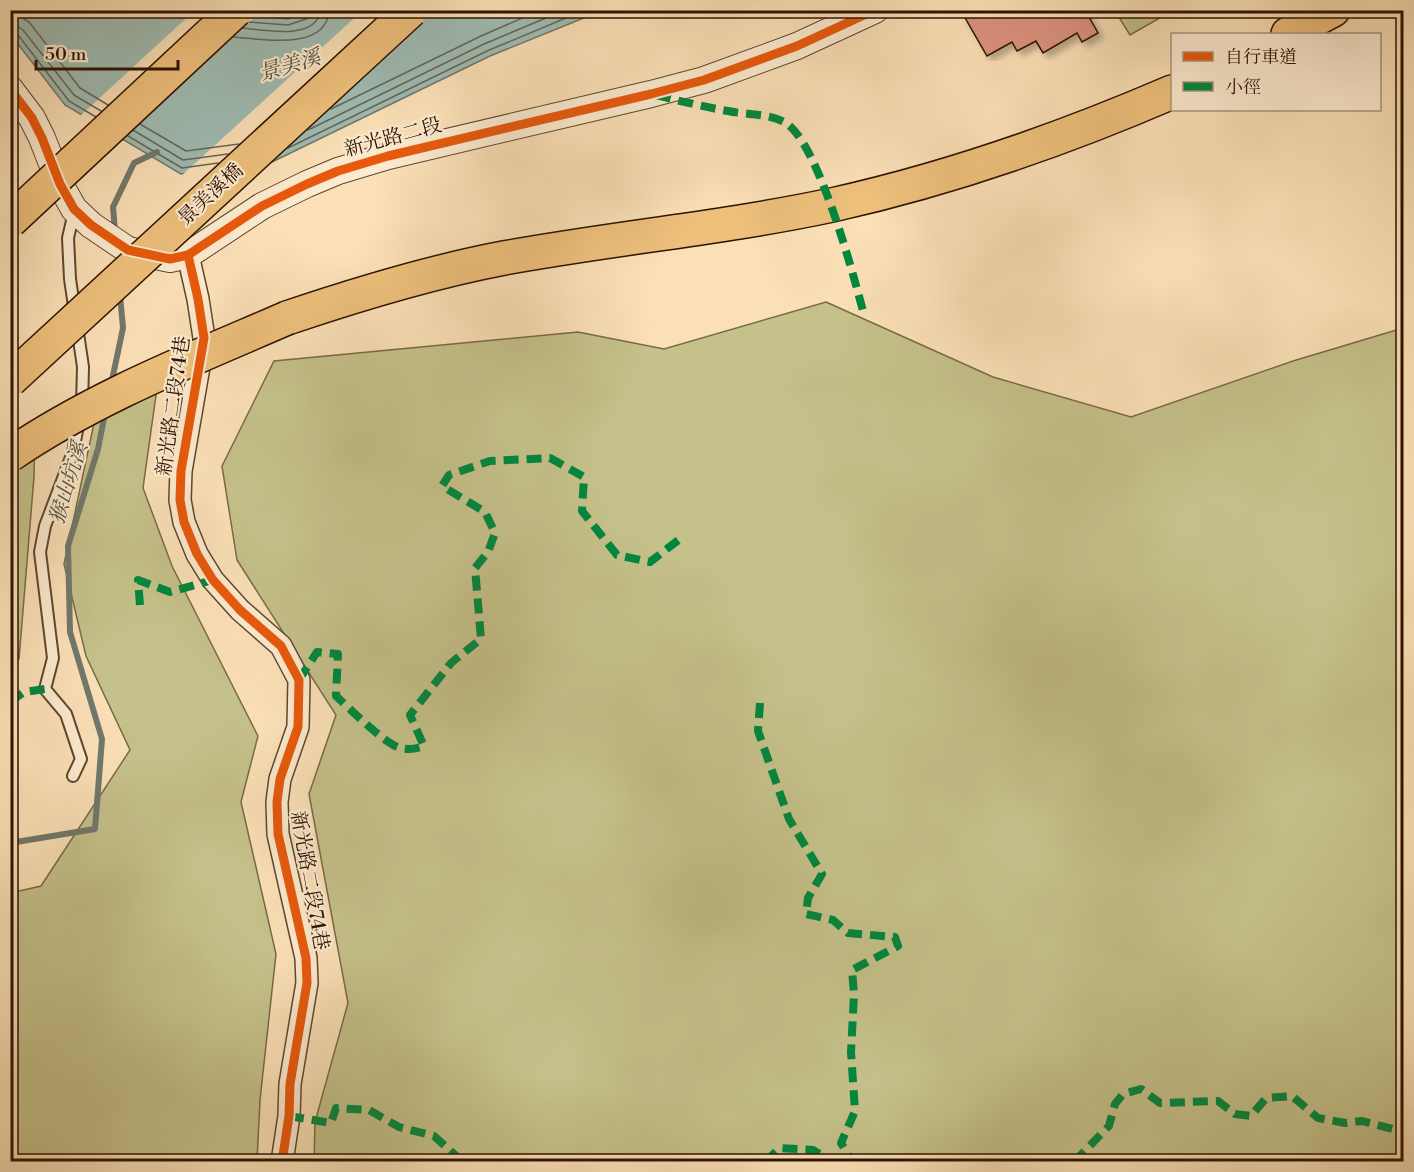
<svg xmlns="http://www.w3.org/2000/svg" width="1414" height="1172" viewBox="0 0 1414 1172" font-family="'Libre Bodoni','Noto Serif TC',serif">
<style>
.green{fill:#c5c18a;stroke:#796a46;stroke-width:1.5}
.water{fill:#9fbcb3;stroke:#71786c;stroke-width:1.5}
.pier{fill:#fbe0b7}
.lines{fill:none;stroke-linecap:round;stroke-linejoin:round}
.shore{stroke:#66675a;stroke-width:1.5}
.stream{stroke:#71786c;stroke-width:6}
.building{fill:#da927f;stroke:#2d1201;stroke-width:1.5;filter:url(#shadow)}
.service-casing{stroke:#60462e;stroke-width:14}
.minor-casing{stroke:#60462e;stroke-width:24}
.tertiary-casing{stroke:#60462e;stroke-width:28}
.motorway-casing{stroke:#2d1201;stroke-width:36}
.service{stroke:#fcebd0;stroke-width:10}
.minor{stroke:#fcebd0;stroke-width:21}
.tertiary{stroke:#fcebd0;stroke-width:26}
.motorway{stroke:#eec07c;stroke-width:33}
.motorway-bridge-casing{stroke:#2d1201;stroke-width:36;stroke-linecap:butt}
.motorway-bridge{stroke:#eec07c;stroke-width:33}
.quiet{stroke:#00873e;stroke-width:8;stroke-dasharray:15 8;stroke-linecap:butt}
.cycleway-casing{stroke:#fcebd0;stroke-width:13}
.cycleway{stroke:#e8590c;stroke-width:9}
.labels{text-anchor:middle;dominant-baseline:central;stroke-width:4.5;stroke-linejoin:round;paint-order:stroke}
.street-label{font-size:20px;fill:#2d1201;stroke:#fcebd0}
.water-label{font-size:21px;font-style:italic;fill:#554e3f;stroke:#fcebd0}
</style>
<defs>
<filter id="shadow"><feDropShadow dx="5" dy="5" stdDeviation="3" flood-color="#0004"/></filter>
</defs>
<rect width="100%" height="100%" fill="#fbe0b7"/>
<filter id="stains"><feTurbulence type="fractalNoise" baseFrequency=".00333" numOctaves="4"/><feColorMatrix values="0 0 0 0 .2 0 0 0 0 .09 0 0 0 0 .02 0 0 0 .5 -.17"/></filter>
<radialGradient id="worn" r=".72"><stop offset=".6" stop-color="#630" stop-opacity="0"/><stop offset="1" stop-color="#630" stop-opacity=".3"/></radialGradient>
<!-- green -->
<g class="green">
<path d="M1115 11H1172L1130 35Z"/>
<path d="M826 302 993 377 1131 417 1293 361 1403 328V1161H314L315 1122 348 1003 309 794 336 715 237 560 222 466 274 361 578 332 664 349Z"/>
<path d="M159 374 143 488 172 566 258 736 241 802 276 954 260 1100 257 1161H11L10 893 41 886 130 750 86 656 64 564 100 395Z"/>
<path d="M35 429 34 477 19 659 11 666V448Z"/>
</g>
<!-- water -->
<path class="water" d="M11 10H191L288 19 315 10 601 11 490 56 272 162 181 174 65 105 11 35Z"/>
<!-- pier -->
<g class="pier">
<path d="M226 10 259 13 120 142 79 117 194 11Z"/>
<path d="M362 11H428L259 167 180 177Z"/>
</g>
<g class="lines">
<!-- shore -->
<g class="shore">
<path d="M10 16 21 17 29 22 80 88 108 105"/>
<path d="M249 22 288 25 309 18 312 10"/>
<path d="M10 25 17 26 23 30 74 95 101 111"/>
<path d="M243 28C262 30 318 41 320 10"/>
<path d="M10 32 18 35 69 101 96 117"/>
<path d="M234 37C260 39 327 52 329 10"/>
<path d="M331 109 481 36 541 10"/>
<path d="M140 124 186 151 239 144"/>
<path d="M133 130 183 160 228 154"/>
<path d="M308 130 484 44 565 10"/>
<path d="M128 136 182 168 218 163"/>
<path d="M288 148 487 51 585 10"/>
</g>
<!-- stream -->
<g class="stream">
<path d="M115 231 113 207 134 163 157 152"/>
<path d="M111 385 123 328 120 295"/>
<path d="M10 843 95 829 102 739 70 632 68 546 98 449 105 413"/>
</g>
</g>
<!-- building -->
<path class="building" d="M975 10H1085L1098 33 1082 42 1077 33 1043 53 1036 41 1017 51 1012 42 987 56 964 16Z"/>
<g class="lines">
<defs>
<g id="service">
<path d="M74 212 68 238 70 279 83 367 82 405"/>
<path d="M73 776 81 759 66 714 45 689 53 658 40 552 45 526 73 452 79 420"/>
</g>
<path id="minor" d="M188 255 198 299 204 338 181 471 180 500 184 522 197 554 213 580 240 610 281 646 299 680 298 727 280 779 277 802 278 834 306 958 307 983 290 1084 289 1116 282 1162"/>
<path id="tertiary" d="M10 89 32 118 42 138 60 184 74 209 91 225 128 250 170 259 188 255 262 206 307 184 338 171 388 156 651 94 704 80 797 46 875 10"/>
<g id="motorway">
<path d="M1288 34 1333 10"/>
<path d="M287 318C358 294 430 272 504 258 613 238 724 228 832 205 949 179 1063 139 1172 92"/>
</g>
</defs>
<!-- service casing -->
<use href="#service" class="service-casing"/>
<!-- minor casing -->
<use href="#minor" class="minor-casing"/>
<!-- tertiary casing -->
<use href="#tertiary" class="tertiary-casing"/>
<!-- motorway casing -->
<use href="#motorway" class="motorway-casing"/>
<!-- service -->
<use href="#service" class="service"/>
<!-- minor -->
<use href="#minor" class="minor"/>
<!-- tertiary -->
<use href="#tertiary" class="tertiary"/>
<!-- motorway -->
<use href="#motorway" class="motorway"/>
<defs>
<g id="motorway-bridge">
<path d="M10 221 236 10"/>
<path d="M10 380 411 10"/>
<path d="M10 455C95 397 193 359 287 318"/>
</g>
</defs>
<!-- motorway-bridge casing -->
<use href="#motorway-bridge" class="motorway-bridge-casing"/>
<!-- motorway-bridge -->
<use href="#motorway-bridge" class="motorway-bridge"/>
<!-- quiet -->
<g class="quiet">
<path d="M656 95C680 101 704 107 728 111 747 115 769 113 786 123 818 143 854 276 864 315"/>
<path d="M140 605 138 580 170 592 213 580"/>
<path d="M299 680 317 652 338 654 336 696C349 708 385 744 400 748 409 750 416 749 424 746L410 715 451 663 481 639 475 568 488 552 495 533 485 512 442 486 449 475 490 461 550 458 584 477 582 511 617 555 650 562 681 538"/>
<path d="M10 702 24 692 45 689"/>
<path d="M760 703 758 731 789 819 822 874 808 898 806 914 833 920 848 933 895 937 898 946 852 970 854 994 851 1052 855 1111 841 1143 852 1162"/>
<path d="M289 1116 331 1123 336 1108 369 1110 399 1127 434 1136 463 1162"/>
<path d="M765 1162 780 1148 813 1150 833 1162"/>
<path d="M1074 1162 1109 1126 1115 1104 1123 1094 1141 1089 1160 1103 1218 1101 1235 1114 1251 1116 1266 1098 1292 1096 1318 1118 1345 1123 1362 1121 1404 1132"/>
</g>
<defs>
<g id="cycleway">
<path d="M10 89 32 118 42 138 60 184 74 209 91 225 128 250 170 259 188 255 262 206 307 184 338 171 388 156 651 94 704 80 797 46 875 10"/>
<path d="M188 255 198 299 204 338 181 471 180 500 184 522 197 554 213 580 240 610 281 646 299 680 298 727 280 779 277 802 278 834 306 958 307 983 290 1084 289 1116 282 1162"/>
</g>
</defs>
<!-- cycleway casing -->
<use href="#cycleway" class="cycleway-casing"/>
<!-- cycleway -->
<use href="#cycleway" class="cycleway"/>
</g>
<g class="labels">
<!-- street labels -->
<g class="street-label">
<text transform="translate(393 138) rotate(-15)">新光路二段</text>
<text transform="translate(211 195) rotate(-43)">景美溪橋</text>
<text transform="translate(174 406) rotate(-82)">新光路二段74巷</text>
<text transform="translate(309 881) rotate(80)">新光路二段74巷</text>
</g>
<!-- water labels -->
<g class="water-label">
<text transform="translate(290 66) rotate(-16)">景美溪</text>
<text transform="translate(69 483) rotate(-73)">猴山坑溪</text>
</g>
</g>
<!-- margin -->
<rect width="1414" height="1172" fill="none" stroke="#fbe0b7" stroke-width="36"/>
<rect x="12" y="12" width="1390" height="1148" fill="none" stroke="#2d1201" stroke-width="3"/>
<rect x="18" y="18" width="1378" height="1136" fill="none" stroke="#2d1201" stroke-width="1.5"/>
<!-- legend -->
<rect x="1171" y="33" width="210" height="78" fill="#fcebd0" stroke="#a9947d" stroke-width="1.5"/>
<rect x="1183" y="52" width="30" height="9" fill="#e8590c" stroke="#a9947d" stroke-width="1.5"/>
<text x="1225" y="63" font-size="18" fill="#2d1201">自行車道</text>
<rect x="1183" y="82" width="30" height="9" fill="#00873e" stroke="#a9947d" stroke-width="1.5"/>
<text x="1225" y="93" font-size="18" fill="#2d1201">小徑</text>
<!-- scale -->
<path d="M36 60v9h142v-9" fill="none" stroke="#2d1201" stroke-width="3"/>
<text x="45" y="60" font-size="18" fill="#2d1201" stroke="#fcebd0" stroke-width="4.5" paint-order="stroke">50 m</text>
<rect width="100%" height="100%" filter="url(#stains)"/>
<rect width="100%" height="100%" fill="url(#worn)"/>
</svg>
